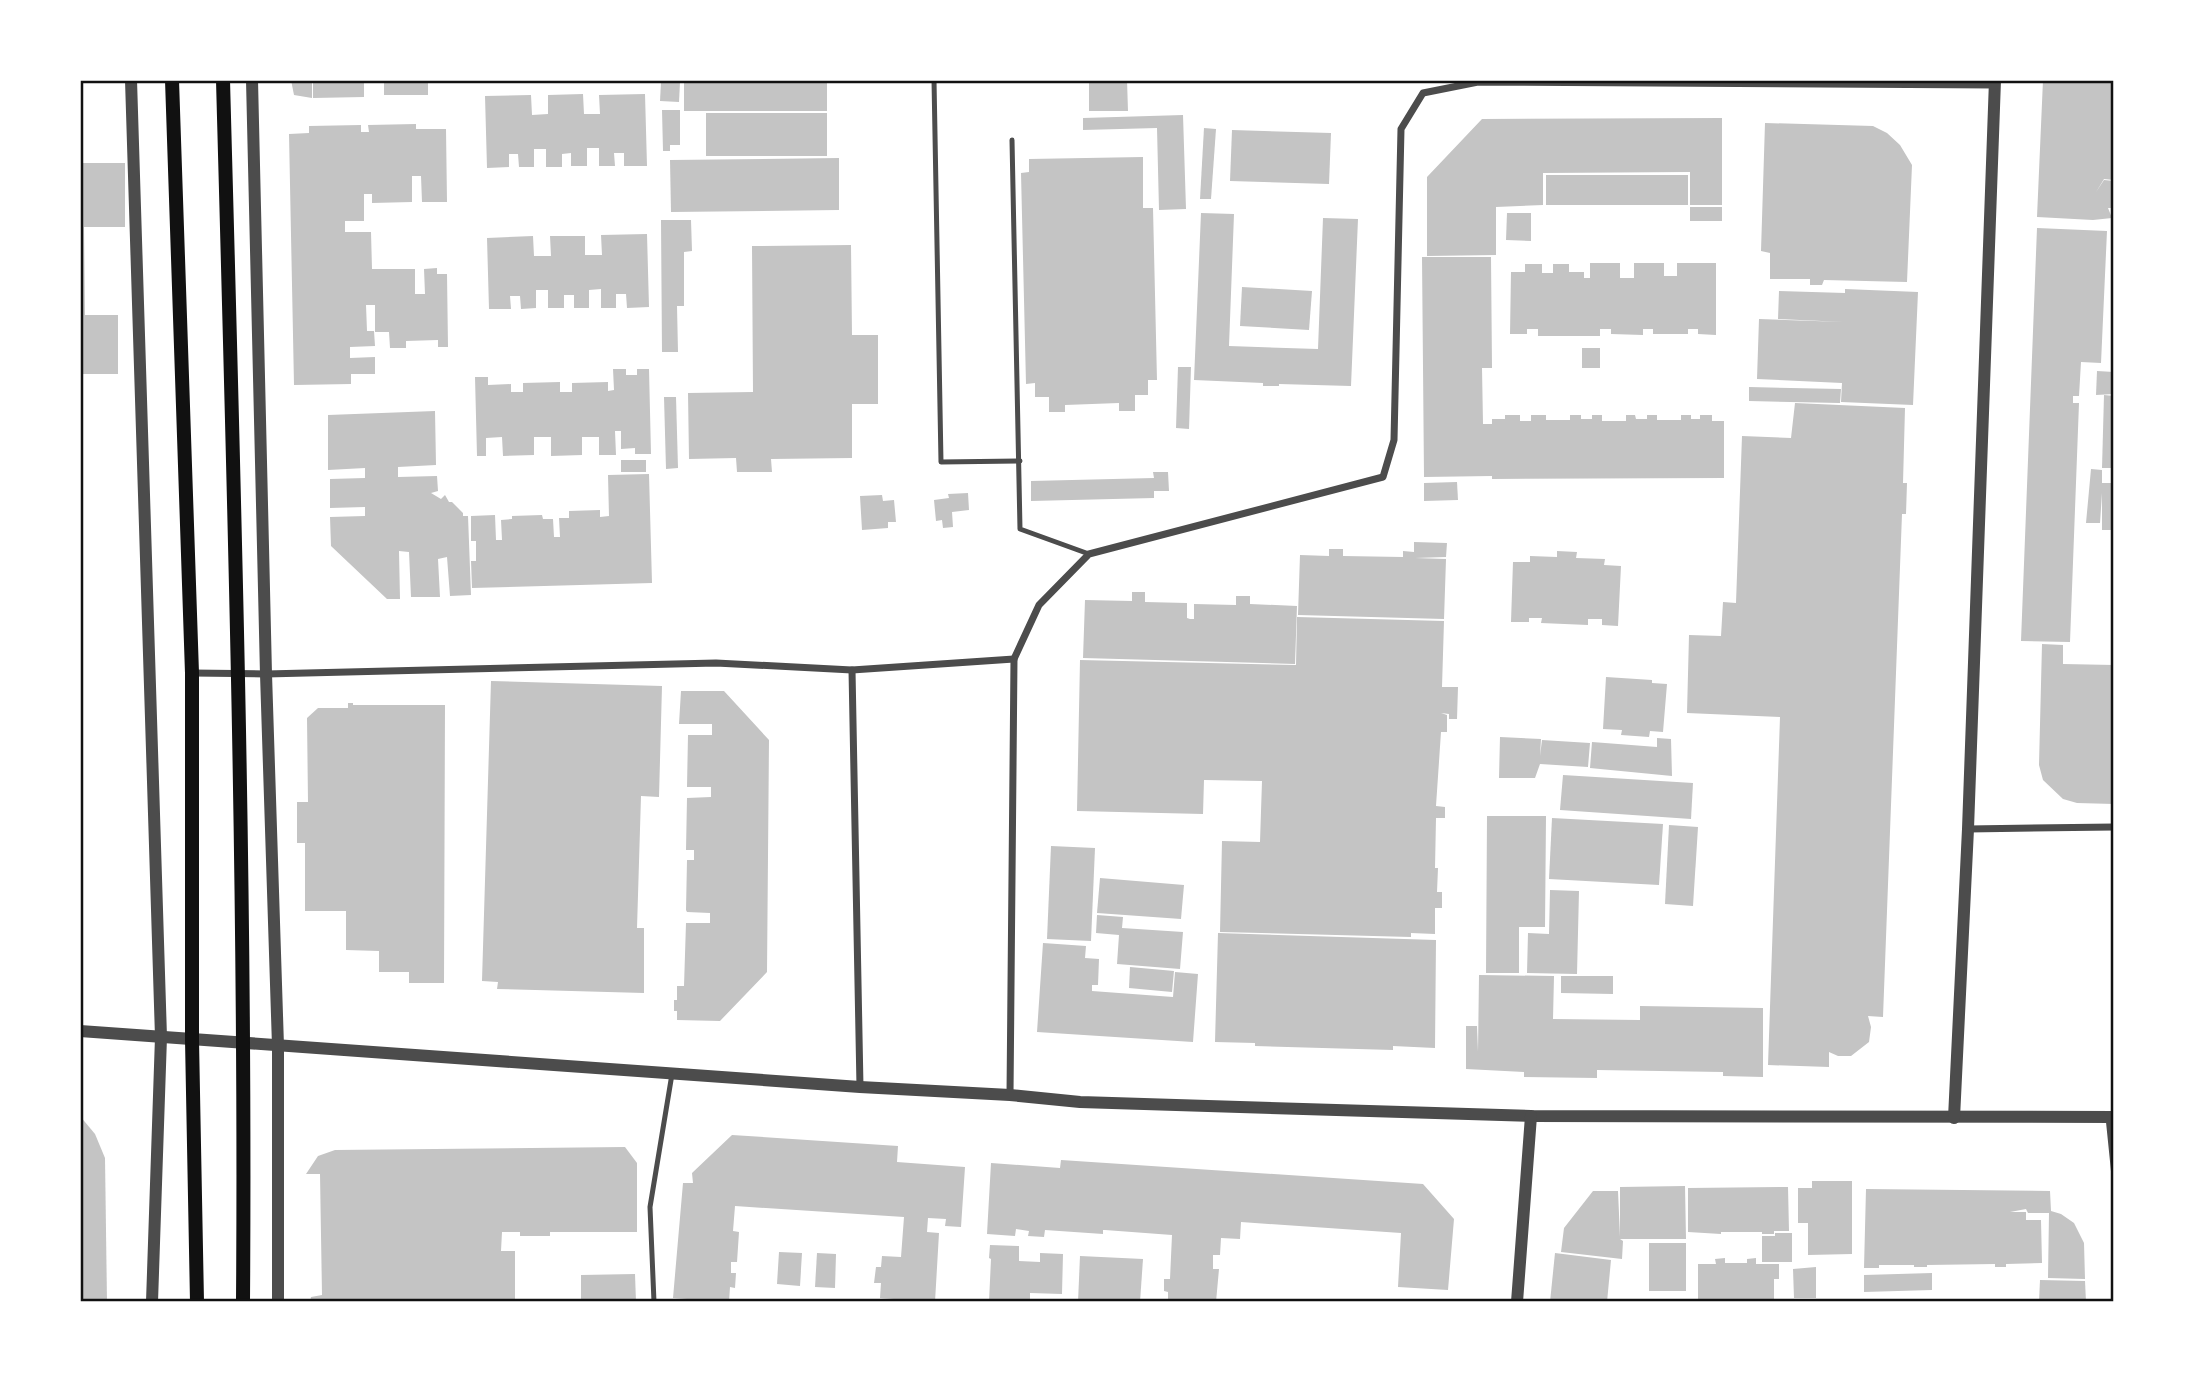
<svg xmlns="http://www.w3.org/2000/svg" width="2194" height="1382" viewBox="0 0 2194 1382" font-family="'Work Sans',sans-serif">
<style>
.building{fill:#c4c4c4}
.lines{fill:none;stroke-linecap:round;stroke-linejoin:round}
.service{stroke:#4c4c4c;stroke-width:5}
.minor{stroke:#4c4c4c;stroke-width:7}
.tertiary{stroke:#4c4c4c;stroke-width:12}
.secondary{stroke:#111;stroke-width:14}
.neatline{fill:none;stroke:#111;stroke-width:2.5}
</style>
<rect width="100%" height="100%" fill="#fff"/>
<!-- building -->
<g class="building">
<path d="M291 80H312V98L294 95Z"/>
<path d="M313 80H364V97L313 98Z"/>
<rect x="384" y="80" width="44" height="15"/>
<rect x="684" y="80" width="143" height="31"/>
<path d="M1089 80H1127L1128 111H1089Z"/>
<path d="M2043 80H2114V180L2104 179 2096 192 2104 180 2114 181 2111 208H2108L2112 218 2093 220 2037 217Z"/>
<path d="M661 82H680L679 102 660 101Z"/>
<path d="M583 94 584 114H600L599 95 645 94 647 166H624V153H614L615 166H599V148H587V166H571V153L562 154V167H546V149H534V167H519L518 154H509V167L487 168 485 96 531 95 532 115 548 114V95Z"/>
<path d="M662 110H680V145H670V151H663Z"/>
<rect x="706" y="113" width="121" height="43"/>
<path d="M1183 115 1186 209 1159 210 1157 128 1083 130V118Z"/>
<path d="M1722 118V205H1690V172L1543 173V205L1496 207V255L1427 256V177L1482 119Z"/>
<path d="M1765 123 1873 126 1887 133 1900 145 1912 165 1907 282 1824 280 1822 285H1810V279H1770V253L1761 251Z"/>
<path d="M416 124V129H446L447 202H422L421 176H412V202L372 203V194H364V221H345V232H371L372 269H415V294H425L424 269 437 268V274H447L448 347H438V340L406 341V348H390L389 332H375V305H366L367 331H374L375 346 350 347V358L375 357V374H351V384L294 385 289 134 309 133V126L361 125V132H369L368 125Z"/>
<path d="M1204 128 1216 129 1211 199H1200Z"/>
<path d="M1232 130 1331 133 1329 184 1230 181Z"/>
<path d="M1143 157V208H1153L1157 380H1148V395H1135V411H1119V403L1065 405V412H1049V397H1035V383L1026 384 1021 173 1029 172V159Z"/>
<path d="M839 158V210L671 212 670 160Z"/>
<path d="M80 163H125V227H84L85 315H118V374H80Z"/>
<rect x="1546" y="175" width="142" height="30"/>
<rect x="1690" y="207" width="32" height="14"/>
<path d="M1201 213 1234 214 1229 346 1318 349 1323 218 1358 219 1351 386 1279 384V386H1263V383L1194 380Z"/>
<path d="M1507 213H1531V241L1506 240Z"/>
<path d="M661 220H691L692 251 684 252V306H677L678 352H662Z"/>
<path d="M2037 228 2107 231 2101 363 2081 362 2079 396H2073V403H2079L2070 642 2021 641Z"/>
<path d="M647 234 649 307 627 308 626 294H616V308H601V289L589 290V308H574V295H564V308H548V290H536V308L521 309 520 296H510L511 309H489L487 238 533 236 534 256H551L550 236H585V255H602L601 235Z"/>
<path d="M851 245 852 335H878V404H852V458L771 459 772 472H737L736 458 689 459 688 393 753 392 752 246Z"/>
<path d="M1422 257H1491L1492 368H1482L1483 424H1492V419H1505V415H1520V421H1531V415H1546V420H1570V415H1581V419H1592V415H1602V421H1626V415H1635L1636 419H1647V415H1657V420H1681V415H1691V419H1700V415H1712V421H1724V478L1492 479V476L1424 477Z"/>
<path d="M1590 263H1620V278H1634V263H1664V276H1677V263H1716V335L1698 334V329H1688V334H1653V329H1643V335L1611 334V329H1600V336H1538V329H1527V334H1510L1511 272H1525V264H1542V273H1553V264H1569V272H1584V278H1590Z"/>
<path d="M1242 287 1312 291 1309 330 1240 326Z"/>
<path d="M1845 289 1918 292 1913 405 1841 402 1842 383 1757 379 1759 319 1844 322 1778 319 1779 291 1845 293Z"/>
<rect x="1582" y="348" width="18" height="20"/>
<path d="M1178 367H1191L1189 429 1176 428Z"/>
<path d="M613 369H626V375H637V369H649L651 454H635V448L621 449V431H615L616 455H599V437H582V455L551 456V437H534V455L503 456 502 437 486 438V456H477L475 377H488V385L511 384V392H523V383L560 382V392H572V383L608 382V391L614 390Z"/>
<path d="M2097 371 2114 372V394L2096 395Z"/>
<path d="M1749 387 1841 389 1840 403 1749 401Z"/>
<path d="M2104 395 2114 396V468H2102Z"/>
<path d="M664 397H676L678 468 666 469Z"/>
<path d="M1795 403 1905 408 1903 483H1907L1906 514H1902L1883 1017 1868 1016 1871 1027 1869 1042 1851 1056H1838L1829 1052V1067L1768 1065 1780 717 1687 713 1689 635 1721 636 1723 602 1736 603 1742 436 1791 438Z"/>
<path d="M435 411 436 465 398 467V477L437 476 438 491 431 493 441 499 445 495 449 502H452L463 513V516H468L471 595 450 596 447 557 438 559 440 597H411L409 552 399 551 400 599H387L331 546 330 517 365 516V507L330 508V479L365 478V468L328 470V415Z"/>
<rect x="621" y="460" width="25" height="12"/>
<path d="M2091 469 2102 470V483H2114V530H2102V493L2100 523H2086Z"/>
<path d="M1153 472H1168L1169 491H1154V498L1031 501V481L1154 478Z"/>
<path d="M649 474 652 583 472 588 471 561H476V541H471V516L495 515 496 540H502L501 520 512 519V516L542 515 543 519H553L554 537H560L559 518H569V511L600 510V517L609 516 608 475Z"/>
<path d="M1457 482 1458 500 1424 501V483Z"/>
<path d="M968 493 969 510 952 512 953 527 943 528 942 520 936 521 934 500 949 498 948 494Z"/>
<path d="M882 495 883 501 894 500 896 522H888V528L862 530 860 496Z"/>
<path d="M1414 542 1447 543 1446 557 1415 558 1446 559 1444 619 1298 615 1300 555 1329 556V549H1343V556L1403 557V551L1414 552Z"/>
<path d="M1557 551 1577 552 1576 558 1605 559 1604 565 1621 566 1618 626 1602 625V619H1588V625L1541 623 1542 618H1529V622H1511L1513 562H1530V556L1557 557Z"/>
<path d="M1132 592H1145V602L1187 603V618L1190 619H1194V604L1236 605V596H1250V604L1297 606 1295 664 1083 658 1085 600 1132 601Z"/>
<path d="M1297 617 1444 621 1442 687H1458L1457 719H1449V714L1441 713 1447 715V732H1441L1436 806 1445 807V818H1436L1435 868H1438L1437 892H1442V908H1435V934L1411 933V937L1220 932 1222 841 1260 842 1262 781 1204 780 1203 814 1077 811 1080 660 1296 665Z"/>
<path d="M2042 644 2063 645V664L2114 665V804L2077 803 2063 799 2043 780 2039 765Z"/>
<path d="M1606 677 1652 680V683L1667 684 1663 732 1650 731 1649 737 1621 735 1622 730 1603 729Z"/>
<path d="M491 681 662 686 659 797 641 796 637 928H644V993L497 989 498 982 482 981Z"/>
<path d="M681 691H724L769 740 767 972 720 1021 677 1020V1011H674V1000H677V986H684L686 923H710V913L687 912 686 910 687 860H694V850H686L687 798 711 797V787H687L688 735H712V724H679Z"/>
<path d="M348 703H353V705H445L444 983H409V972H379V951L346 950V911H305V843H297V802H308L307 718 318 708H348Z"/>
<path d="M1500 737 1541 739 1540 756 1542 740 1590 743 1588 767 1540 764 1535 778H1499Z"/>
<path d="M1657 738 1671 739 1672 776 1590 768 1592 742 1657 747Z"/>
<path d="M1563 775 1693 783 1691 819 1560 810Z"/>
<path d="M1487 816H1546L1545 927H1519V973H1486Z"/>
<path d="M1552 818 1663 824 1659 885 1549 879Z"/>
<path d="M1669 825 1698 827 1693 906 1665 904Z"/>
<path d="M1051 846 1095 848 1091 941 1047 939Z"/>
<path d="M1100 878 1184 885 1181 919 1097 913Z"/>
<path d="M1550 890 1579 891 1577 974 1527 973 1528 933 1549 934Z"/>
<path d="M1097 915 1123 917 1122 928 1183 932 1180 969 1117 964 1119 935 1096 933Z"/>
<path d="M1218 933 1436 940 1435 1048 1393 1046V1050L1255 1046V1043L1215 1042Z"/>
<path d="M1043 943 1086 946 1085 958 1099 959 1098 985H1092V991L1173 997 1175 972 1198 974 1193 1042 1037 1032Z"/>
<path d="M1130 967 1174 971 1172 992 1129 988Z"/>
<path d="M1479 975 1554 976 1553 1019 1640 1020V1006L1763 1008V1077L1723 1076V1072L1597 1070V1078L1524 1077V1072L1466 1069V1026H1477L1478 1052Z"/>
<path d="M1561 976H1613V994L1561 993Z"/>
<path d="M80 1116 95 1134 105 1158 107 1302H80Z"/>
<path d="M732 1135 898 1146 897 1162 965 1167 961 1227 945 1226 946 1219 928 1218 927 1232 939 1233 935 1302 880 1298 881 1283H874L876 1267H881L882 1256 901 1257 904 1217 735 1206 733 1231 739 1232 737 1262H731V1273H736L735 1288 730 1287 729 1302 673 1298 683 1183H693L692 1173Z"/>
<path d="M625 1147 637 1163V1232H550V1236H520V1232H502L501 1251H515V1302H310L311 1297 322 1295 320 1174H306L318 1156 335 1150Z"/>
<path d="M1061 1160 1423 1184 1454 1219 1448 1290 1398 1287 1401 1233 1241 1222 1240 1239 1221 1238 1220 1255H1213V1269H1219L1216 1302H1168V1292L1164 1291V1279H1170L1172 1235 1105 1230H1103V1234L1045 1230 1044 1237 1028 1236 1029 1231 1016 1229 1015 1236 987 1234 991 1163 1060 1168Z"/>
<path d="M1812 1181H1852V1254L1808 1255V1223H1798V1188H1812Z"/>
<path d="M1685 1186 1686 1239H1620L1623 1241 1622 1259 1561 1252 1564 1228 1593 1191H1618L1620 1237V1187Z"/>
<path d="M1788 1187 1789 1231H1774V1234H1762V1232H1721V1234L1688 1232V1188Z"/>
<path d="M1866 1189 2050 1191 2051 1211 2061 1214 2074 1223 2084 1243 2085 1279 2048 1278 2049 1213H2028L2026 1209 2010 1212H2026V1220H2041L2042 1263 2006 1264V1267H1995V1264L1927 1265V1267H1914V1265H1879V1268H1864Z"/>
<path d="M1775 1233H1792V1262H1762V1236H1775Z"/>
<rect x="1649" y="1243" width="37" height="48"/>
<path d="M990 1245 1019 1246V1261L1040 1262V1253L1063 1254 1062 1294 1030 1293V1302H989L991 1259 989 1258Z"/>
<path d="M779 1252 802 1253 800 1286 777 1284Z"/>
<path d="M817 1253 836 1254 835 1288 815 1287Z"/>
<path d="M1555 1253 1611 1260 1607 1302H1550Z"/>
<path d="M1080 1256 1143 1259 1140 1302H1078Z"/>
<path d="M1725 1258V1263H1747V1259L1756 1258V1264H1779V1279H1774V1302H1698V1264H1716L1715 1259Z"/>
<path d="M1816 1267V1298H1794L1793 1269Z"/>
<path d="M1932 1273V1290L1864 1292V1275Z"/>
<path d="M635 1274 636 1302H581V1275Z"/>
<path d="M2040 1280 2085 1281 2086 1302H2039Z"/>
</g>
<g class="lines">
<!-- service -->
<g class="service">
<path d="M934 80 941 462 1020 461"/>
<path d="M1012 140 1020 529 1089 554"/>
<path d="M2108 1117 2114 1176"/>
<path d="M654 1302 650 1207 672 1074"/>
</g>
<!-- minor -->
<g class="minor">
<path d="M852 670 860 1087"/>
<path d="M192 673 266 674 716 663 852 670 1014 659"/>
<path d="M1968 829 2114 827"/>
<path d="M1010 1095 1014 659 1039 605 1089 554 1383 477 1394 440 1401 129 1423 93 1478 82 1995 85"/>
</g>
<!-- tertiary -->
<g class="tertiary">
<path d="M131 80 161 1037 152 1302"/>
<path d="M252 80 266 674 278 1046V1302"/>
<path d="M80 1031 860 1087 1010 1095 1080 1102 1531 1116 2114 1117"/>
<path d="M1954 1118 1968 829 1995 80"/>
<path d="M1517 1302 1531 1116"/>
</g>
<!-- secondary -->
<g class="secondary">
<path d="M172 80 192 673V1040L197 1302"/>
<path d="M223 80C234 488 246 894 243 1302"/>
</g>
</g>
<!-- border -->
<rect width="2194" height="1382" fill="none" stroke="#ffffff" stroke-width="164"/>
<rect x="82" y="82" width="2030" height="1218" class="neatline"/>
</svg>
